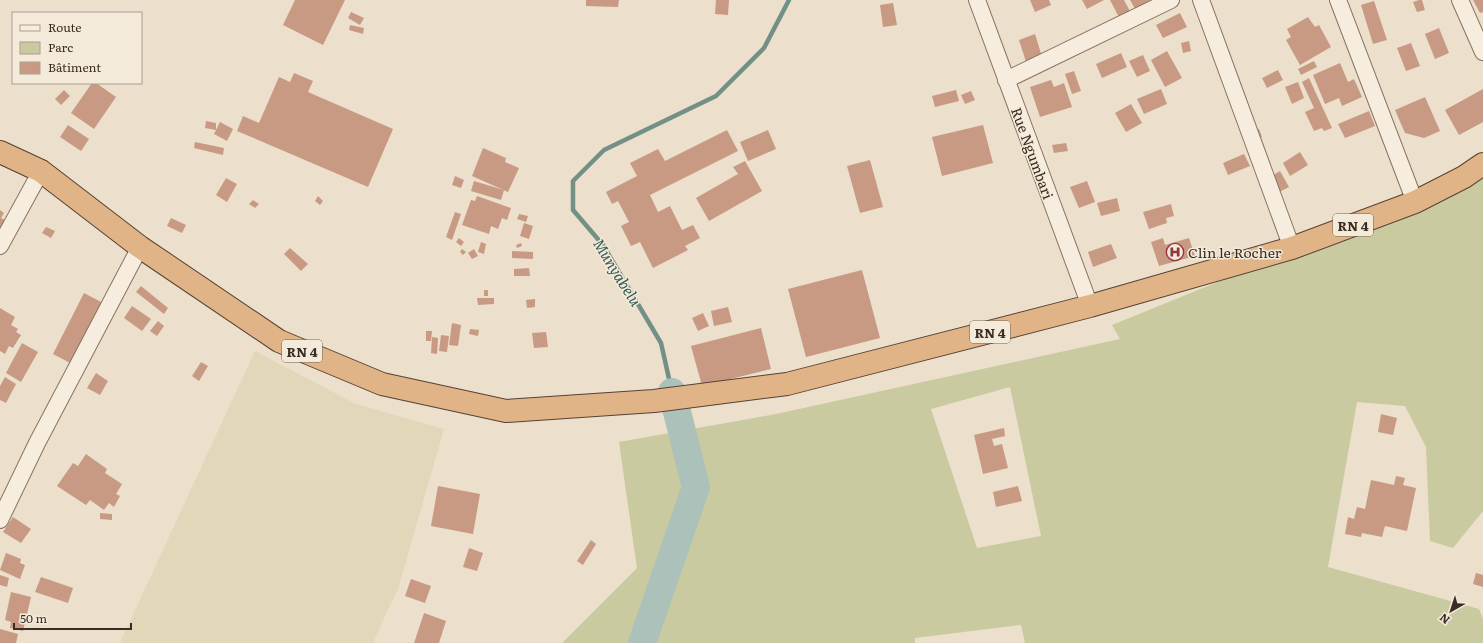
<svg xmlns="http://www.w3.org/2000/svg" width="1483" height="643" viewBox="0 0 1483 643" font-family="Literata,serif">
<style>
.farmland{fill:#e2d7b9}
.green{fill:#c9ca9f;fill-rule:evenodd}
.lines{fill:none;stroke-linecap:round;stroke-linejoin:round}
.stream{stroke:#729085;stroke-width:4.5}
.river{stroke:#abc1b9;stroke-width:28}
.building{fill:#c89a84}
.minor-casing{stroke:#887260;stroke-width:18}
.trunk-casing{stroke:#574134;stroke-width:24}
.minor{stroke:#f7edde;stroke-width:16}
.trunk{stroke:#e0b486;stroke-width:22}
.labels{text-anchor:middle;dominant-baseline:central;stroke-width:3;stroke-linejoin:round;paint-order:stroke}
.shield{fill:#f4eada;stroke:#726559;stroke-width:1}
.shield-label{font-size:13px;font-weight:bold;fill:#3a2c22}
.street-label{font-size:14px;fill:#3a2c22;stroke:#f4eada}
.poi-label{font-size:14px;fill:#3a2c22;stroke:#f4eada;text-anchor:start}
.water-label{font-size:15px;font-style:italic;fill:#335953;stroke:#f4eada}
</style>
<rect width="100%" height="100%" fill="#ecdfcb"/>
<!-- farmland -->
<path class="farmland" d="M255 351 356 404 444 429 398 589 390 605 373 643H120Z"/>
<!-- green -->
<path class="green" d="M1483 174V511L1453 548 1430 541 1426 447 1405 406 1357 402 1328 567 1479 609 1483 619V643H1025L1021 625 915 638V643H562L637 568 619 442 776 414 1120 339 1112 325ZM1010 387 1041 536 977 548 931 409Z"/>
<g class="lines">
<!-- stream -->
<path class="stream" d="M672 392 661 343 603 245 573 210V181L604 150 716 96 764 48 789 0"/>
<!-- river -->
<path class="river" d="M642 643 696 487 672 392"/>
</g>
<!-- building -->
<g class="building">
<path d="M295 0H345L323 45 283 25Z"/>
<path d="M586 0H619L618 7 586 6Z"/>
<path d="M716 0H729L728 15 715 14Z"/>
<path d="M1030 0H1049L1051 5 1035 12Z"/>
<path d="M1082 0H1104L1087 9Z"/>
<path d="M1110 0H1124L1134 19 1123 25Z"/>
<path d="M1130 0H1150L1135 9Z"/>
<path d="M1419 0H1422L1425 10 1417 12 1413 2Z"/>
<path d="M1473 0H1483V12L1480 13Z"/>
<path d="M1374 1 1387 40 1373 44 1361 5Z"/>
<path d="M893 3 897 25 883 27 880 5Z"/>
<path d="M351 12 364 18 360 25 348 18Z"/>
<path d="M1180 13 1187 27 1163 38 1156 25Z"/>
<path d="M1308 17 1315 27 1319 25 1331 47 1300 65 1286 40 1291 37 1287 29Z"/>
<path d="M350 25 364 28 363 34 349 30Z"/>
<path d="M1439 28 1449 53 1435 59 1425 34Z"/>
<path d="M1035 34 1043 60 1027 65 1019 40Z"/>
<path d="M1189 41 1191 51 1183 53 1181 43Z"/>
<path d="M1411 43 1420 66 1406 71 1397 48Z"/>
<path d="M1167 51 1182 78 1165 87 1151 60Z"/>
<path d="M1121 53 1127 67 1102 78 1096 64Z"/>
<path d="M1143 55 1150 71 1137 77 1129 61Z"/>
<path d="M1314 61 1317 67 1301 75 1298 69Z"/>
<path d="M1340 63 1348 82 1354 79 1362 97 1342 106 1339 98 1325 104 1313 75Z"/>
<path d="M1278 70 1283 80 1267 88 1262 78Z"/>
<path d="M1074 71 1081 91 1072 94 1065 74Z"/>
<path d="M294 73 313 81 308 92 393 129 368 187 237 131 243 116 259 123 279 77 290 82Z"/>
<path d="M1309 78 1332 128 1324 131 1322 128 1314 131 1305 112 1314 108 1302 82Z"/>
<path d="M1051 80 1054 87 1064 83 1072 107 1040 117 1030 87Z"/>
<path d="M1298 82 1304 98 1292 104 1285 87Z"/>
<path d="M92 83H96L116 97 94 129 71 113Z"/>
<path d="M1161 89 1167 104 1144 114 1137 99Z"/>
<path d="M1483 89V122L1459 135 1445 110Z"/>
<path d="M64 90 70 96 61 105 55 99Z"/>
<path d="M956 90 959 101 935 107 932 96Z"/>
<path d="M971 91 975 100 965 104 961 95Z"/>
<path d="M1425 97 1440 131 1424 138 1405 133 1395 110Z"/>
<path d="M1131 104 1142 123 1126 132 1115 113Z"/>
<path d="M1369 111 1375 126 1345 138 1338 124Z"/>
<path d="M206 121 216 123V130L205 128Z"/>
<path d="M220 122 233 129 227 141 214 134Z"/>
<path d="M68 125 89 139 81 151 60 137Z"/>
<path d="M983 125 993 163 942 176 932 137Z"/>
<path d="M1259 129 1262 137 1257 138 1254 131Z"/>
<path d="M727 130 738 151 650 195 658 212 670 206 682 230 693 225 700 238 685 246 688 250 653 268 640 242 631 246 621 226 629 222 618 201 612 204 606 192 637 176 630 163 658 149 665 161Z"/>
<path d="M768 130 776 149 748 161 740 142Z"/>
<path d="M195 142 224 148 223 155 194 148Z"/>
<path d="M1066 143 1068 151 1054 153 1052 145Z"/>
<path d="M483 148 506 158 505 162 519 168 508 192 472 176Z"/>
<path d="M1300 152 1308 165 1290 176 1283 163Z"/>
<path d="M1244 154 1250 166 1228 175 1223 163Z"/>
<path d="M870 160 883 207 860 213 847 166Z"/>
<path d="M745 161 762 191 709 221 696 198 738 174 733 167Z"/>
<path d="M1280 171 1289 187 1279 192 1270 177Z"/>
<path d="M455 176 464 180 461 188 452 185Z"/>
<path d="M226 178 237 184 227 202 216 195Z"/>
<path d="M474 181 504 190 501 200 471 191Z"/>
<path d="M1087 181 1095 202 1079 208 1070 187Z"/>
<path d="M318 196 323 201 320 205 315 201Z"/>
<path d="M477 196 511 208 507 220 502 218 498 229 491 226 489 234 462 225 471 200 475 201Z"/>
<path d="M1117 198 1120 211 1101 216 1097 203Z"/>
<path d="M253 200 259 204 255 208 249 204Z"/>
<path d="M1171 204 1174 216 1166 218 1167 223 1149 229 1143 212Z"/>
<path d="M0 210 4 213 1 218 7 221 0 233Z"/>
<path d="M455 212 461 214 452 240 446 237Z"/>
<path d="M519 214 528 216 526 222 517 219Z"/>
<path d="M171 218 186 225 182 233 167 226Z"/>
<path d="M524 223 533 226 529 239 520 236Z"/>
<path d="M46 227 55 231 51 238 42 233Z"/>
<path d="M459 238 464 242 461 246 456 242Z"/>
<path d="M1163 238 1165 245 1189 238 1195 256 1159 266 1151 242Z"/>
<path d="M481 242 486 244 484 254 478 252Z"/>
<path d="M521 243 522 246 517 248 516 245Z"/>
<path d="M1111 244 1117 258 1093 267 1088 252Z"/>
<path d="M290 248 308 264 301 271 284 254Z"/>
<path d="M462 249 466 252 463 255 460 252Z"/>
<path d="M474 249 478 256 472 259 468 253Z"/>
<path d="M512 251 533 252V259L512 258Z"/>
<path d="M529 268 530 276H514V269Z"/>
<path d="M862 270 880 338 806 357 788 289Z"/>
<path d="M141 286 168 308 164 314 136 292Z"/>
<rect x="484" y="290" width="4" height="6"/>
<path d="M84 293 105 304 74 365 53 354Z"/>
<path d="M477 298H494V304L478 305Z"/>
<path d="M535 299V307L527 308 526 300Z"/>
<path d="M132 306 151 319 142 331 124 318Z"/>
<path d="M728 307 732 322 714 326 711 311Z"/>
<path d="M0 308 15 317 11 325 18 329 16 332 21 335 13 348 9 346 5 354 0 351Z"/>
<path d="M703 313 709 326 698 331 692 318Z"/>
<path d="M158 321 164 326 157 336 150 331Z"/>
<path d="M452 323 461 325 458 346 449 345Z"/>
<path d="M761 328 771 369 702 386 691 346Z"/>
<path d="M470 329 479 330 478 336 469 334Z"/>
<path d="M426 331H432L431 341H426Z"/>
<path d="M546 332 548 347 534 348 532 333Z"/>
<path d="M441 335 449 336 447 352 439 351Z"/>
<path d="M432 337 438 338 437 354 431 353Z"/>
<path d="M22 343 38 352 21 382 6 373Z"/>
<path d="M201 362 208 366 199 381 192 376Z"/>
<path d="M96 373 108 381 100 395 87 388Z"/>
<path d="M5 377 16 384 6 403 0 400V386Z"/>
<path d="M1381 414 1397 418 1393 435 1378 432Z"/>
<path d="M1004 428 1005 436 992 439 994 446 1002 444 1008 468 983 474 974 435Z"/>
<path d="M86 454 107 469 105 473 122 484 116 494 120 496 114 507 109 503 104 510 90 500 86 505 57 486 73 463 78 466Z"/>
<path d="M1396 476 1405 478 1403 485 1416 488 1407 531 1385 526 1382 537 1362 533 1361 537 1345 534 1348 517 1354 519 1357 507 1365 509 1371 480 1394 485Z"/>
<path d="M438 486 480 494 473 534 431 526Z"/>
<path d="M1018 486 1022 501 996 507 993 492Z"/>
<path d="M100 513 112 514V520L100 519Z"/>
<path d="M13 517 31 529 21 543 3 532Z"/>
<path d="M591 540 596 544 583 565 577 561Z"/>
<path d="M469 548 483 553 477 571 463 567Z"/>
<path d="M6 553 21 559 20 563 25 565 20 579 0 570Z"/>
<path d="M1476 573 1483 575V587L1473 584Z"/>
<path d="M0 575 9 578 7 587 0 585Z"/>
<path d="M41 577 73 588 68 603 35 592Z"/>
<path d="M411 579 431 586 425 603 405 596Z"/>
<path d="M11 592 31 597 23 631 10 628 11 622 5 620Z"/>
<path d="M424 613 446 621 439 643H414Z"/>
<path d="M0 629 18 634 16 643H0Z"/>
</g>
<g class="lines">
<defs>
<g id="minor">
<path d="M977 0 1090 306"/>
<path d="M1201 0 1292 248"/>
<path d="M1338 0 1415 202"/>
<path d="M1460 0 1483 52"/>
<path d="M1006 80 1171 0"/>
<path d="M0 246 41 171"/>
<path d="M0 520 37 443 140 247"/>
</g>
<path id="trunk" d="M0 152 41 171 140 247 279 341 382 384 506 411 654 401 787 384 1090 306 1292 248 1415 202 1464 177 1483 164"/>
</defs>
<!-- minor casing -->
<use href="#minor" class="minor-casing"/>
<!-- trunk casing -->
<use href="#trunk" class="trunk-casing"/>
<!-- minor -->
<use href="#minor" class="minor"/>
<!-- trunk -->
<use href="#trunk" class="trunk"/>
</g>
<!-- icons -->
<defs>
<symbol id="hospital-ring" viewBox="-11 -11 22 22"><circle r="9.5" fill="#f4eada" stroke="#93343e" stroke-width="1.5"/><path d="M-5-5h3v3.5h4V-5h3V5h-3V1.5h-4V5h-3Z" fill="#93343e"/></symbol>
</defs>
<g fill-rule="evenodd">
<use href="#hospital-ring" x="1165" y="242" width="20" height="20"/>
</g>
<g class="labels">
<!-- shield labels -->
<g class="shield">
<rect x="1333" y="214" width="40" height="22" rx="3"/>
<rect x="970" y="321" width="40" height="22" rx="3"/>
<rect x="282" y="340" width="40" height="22" rx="3"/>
</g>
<g class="shield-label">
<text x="1353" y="225">RN 4</text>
<text x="990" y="332">RN 4</text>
<text x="302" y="351">RN 4</text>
</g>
<!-- street labels -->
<g class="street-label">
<text transform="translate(1033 153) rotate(70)">Rue Ngumbari</text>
</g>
<!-- poi labels -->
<g class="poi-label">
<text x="1188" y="252">Clin le Rocher</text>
</g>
<!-- water labels -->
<g class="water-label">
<text transform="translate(618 272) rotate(58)">Munyabelu</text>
</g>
</g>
<!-- legend -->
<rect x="12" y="12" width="130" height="72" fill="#f4eada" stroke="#aa9e90"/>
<rect x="20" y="25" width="20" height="6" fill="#f7edde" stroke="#aa9e90"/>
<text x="48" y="32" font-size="12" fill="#3a2c22">Route</text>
<rect x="20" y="42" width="20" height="12" fill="#c9ca9f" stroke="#aa9e90"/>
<text x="48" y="52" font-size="12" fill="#3a2c22">Parc</text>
<rect x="20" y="62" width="20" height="12" fill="#c89a84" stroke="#aa9e90"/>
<text x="48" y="72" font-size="12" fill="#3a2c22">Bâtiment</text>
<!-- north arrow -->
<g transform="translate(1451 611) rotate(219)" stroke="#f4eada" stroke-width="3" paint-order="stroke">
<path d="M0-3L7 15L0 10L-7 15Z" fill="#3a2c22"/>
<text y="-6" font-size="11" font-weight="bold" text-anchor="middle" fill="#3a2c22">N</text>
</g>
<!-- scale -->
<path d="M14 623v6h117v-6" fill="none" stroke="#3a2c22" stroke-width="2"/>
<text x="20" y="623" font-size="12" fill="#3a2c22" stroke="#f4eada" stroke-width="3" paint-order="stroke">50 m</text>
</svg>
